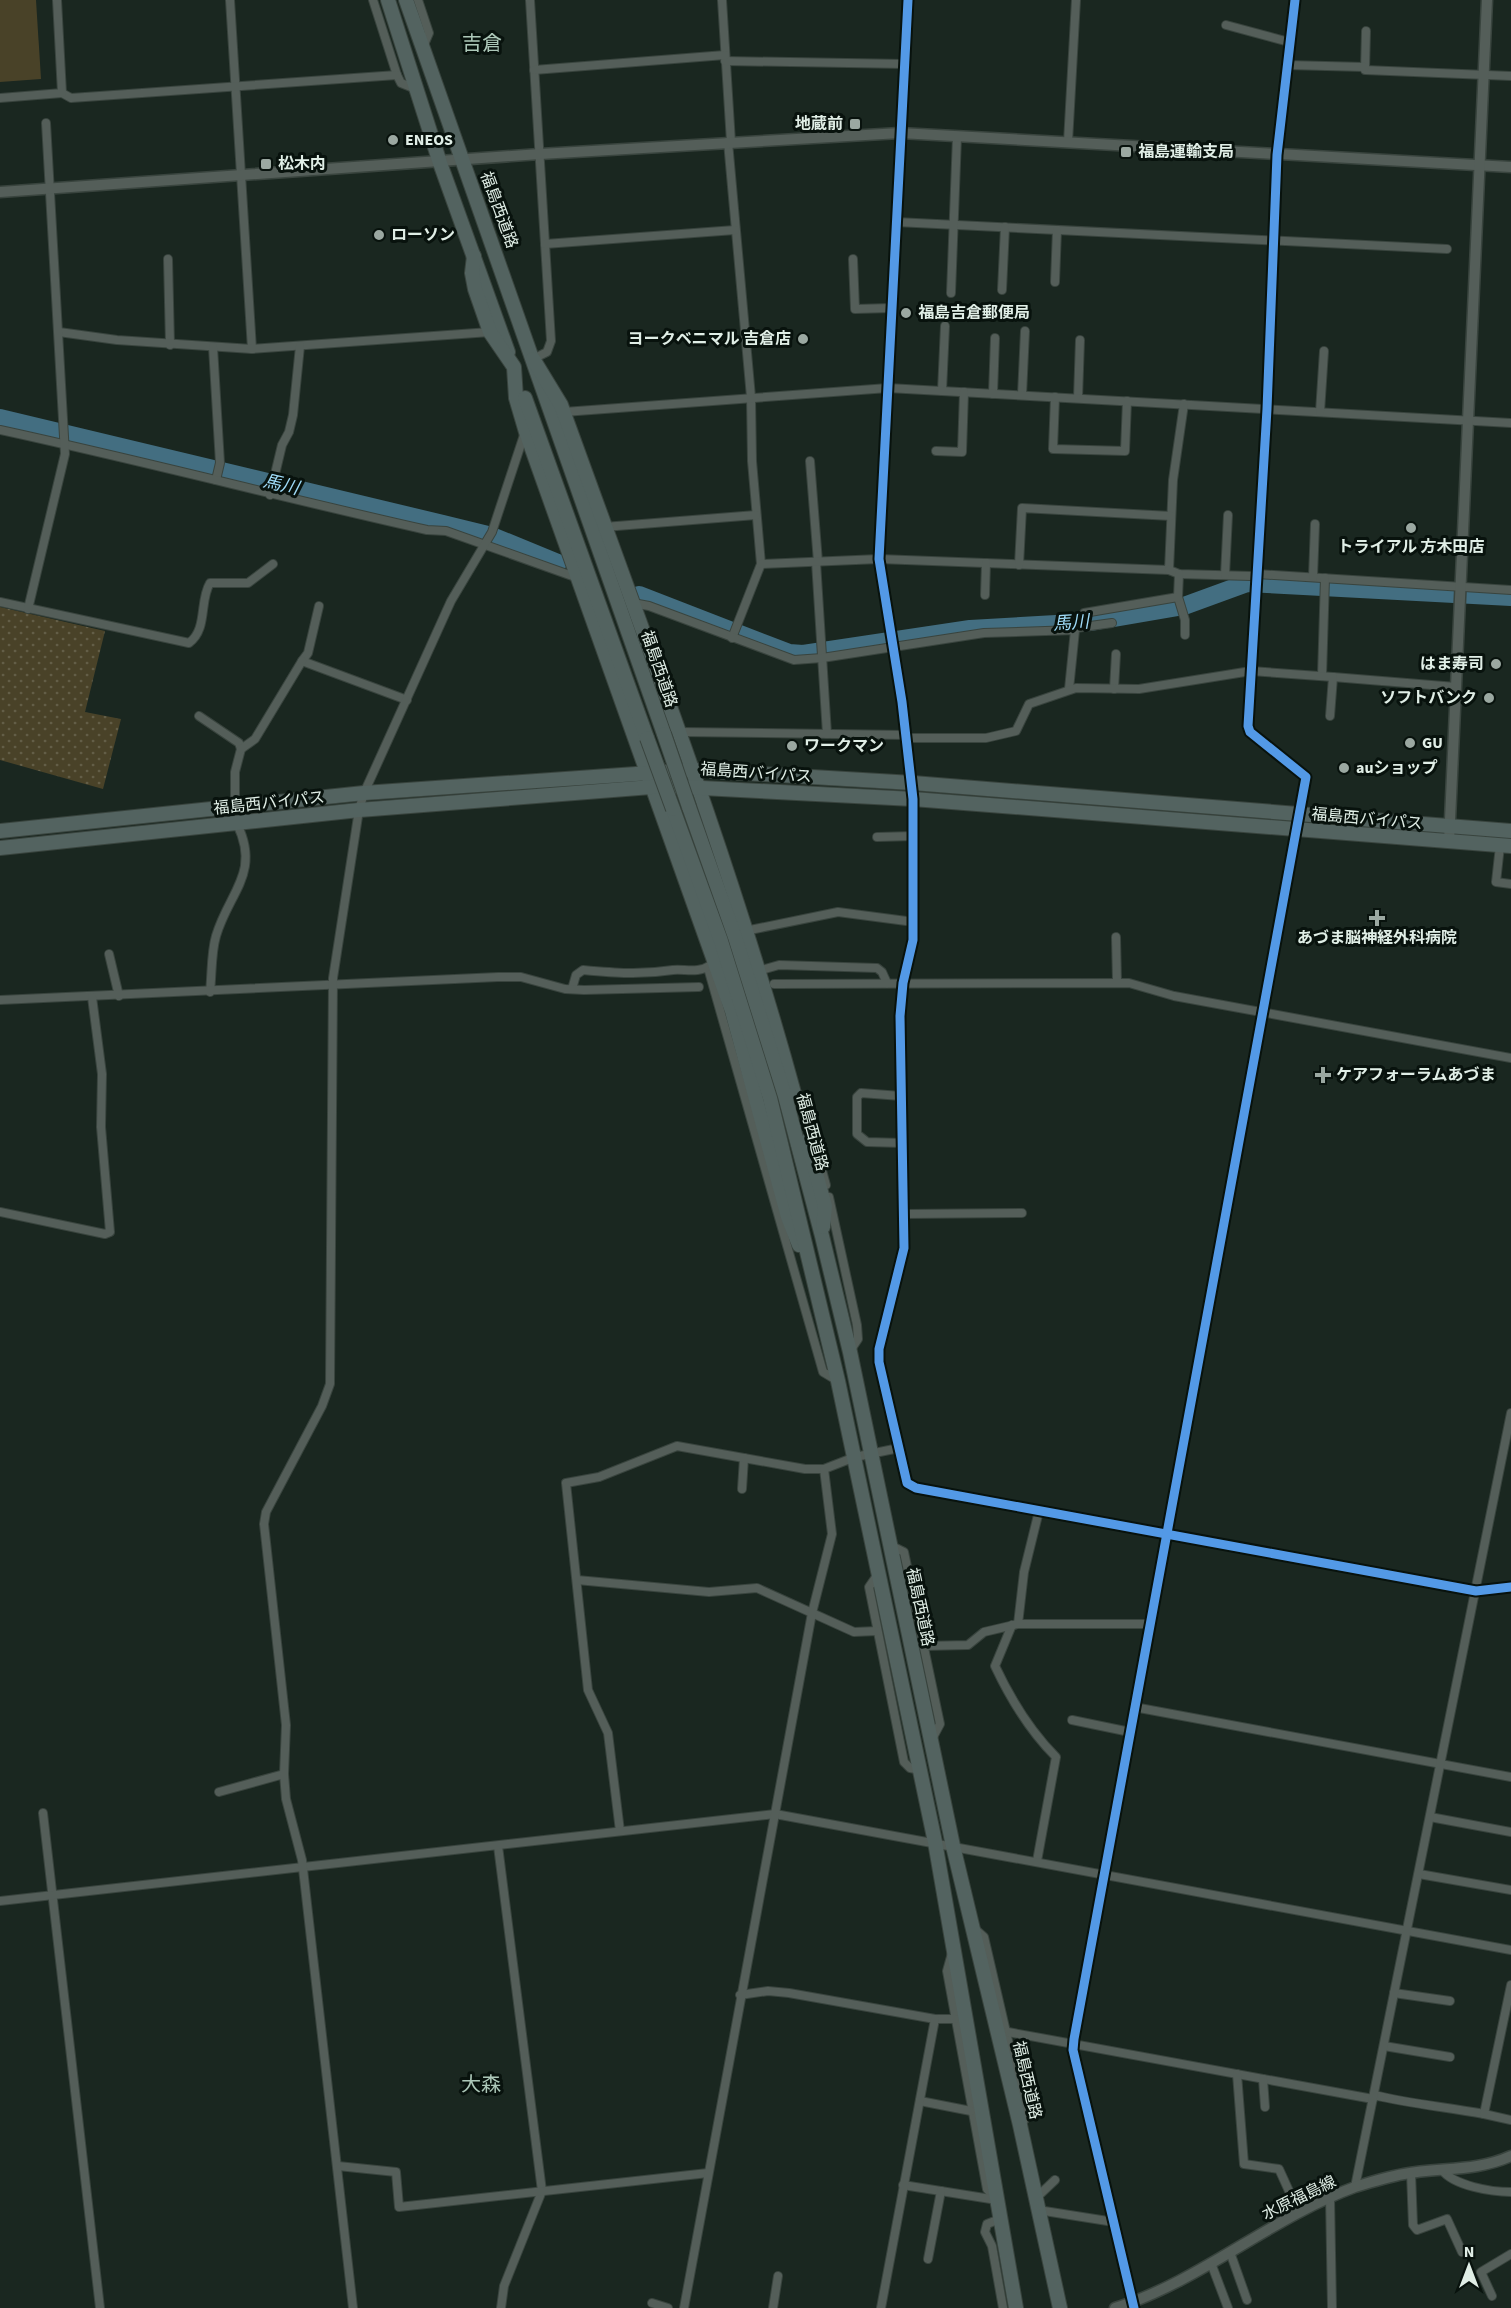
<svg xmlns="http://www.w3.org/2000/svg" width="1511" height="2308" viewBox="0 0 1511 2308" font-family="'Source Sans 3','Noto Sans JP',sans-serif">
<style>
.grass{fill:url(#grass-dots)}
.garden{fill:#494228}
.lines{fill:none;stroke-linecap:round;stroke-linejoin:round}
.river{stroke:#436e81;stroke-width:18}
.street-casing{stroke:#39443e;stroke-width:10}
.secondary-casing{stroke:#39443e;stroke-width:13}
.highway-casing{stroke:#39443e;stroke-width:16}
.street{stroke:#545e59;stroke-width:8}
.secondary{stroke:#545e59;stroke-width:10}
.highway{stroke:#536360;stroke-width:14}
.highway-bridge-casing{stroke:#39443e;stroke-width:16;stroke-linecap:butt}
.highway-bridge{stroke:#536360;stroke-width:14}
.cycleway-casing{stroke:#08120d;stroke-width:13}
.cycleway{stroke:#5399e6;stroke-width:9}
.poi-dot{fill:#9ba8a1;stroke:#08120d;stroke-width:2}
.labels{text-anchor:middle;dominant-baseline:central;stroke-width:6;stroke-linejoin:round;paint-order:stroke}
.poi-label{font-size:16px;font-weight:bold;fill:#e0eee6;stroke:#08120d;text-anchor:start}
.street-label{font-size:16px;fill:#e0eee6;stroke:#08120d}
.water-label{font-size:18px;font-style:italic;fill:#9edaf7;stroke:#08120d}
.quarter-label{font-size:20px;fill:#acc7b8;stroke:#08120d}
</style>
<defs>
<pattern id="grass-dots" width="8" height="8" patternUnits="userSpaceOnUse" patternTransform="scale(1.5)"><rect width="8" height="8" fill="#494228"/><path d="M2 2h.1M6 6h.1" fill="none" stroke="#635e47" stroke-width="1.8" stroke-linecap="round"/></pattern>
</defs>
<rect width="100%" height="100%" fill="#1a2720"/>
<!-- grass -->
<path class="grass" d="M0 607 105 631 85 712 121 719 103 789 0 760Z"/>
<!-- garden -->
<path class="garden" d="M0 0H36L41 79 0 82Z"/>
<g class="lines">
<!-- river -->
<g class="river">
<path d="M0 418 443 524 492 536 558 563"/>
<path d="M639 595 768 645 789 653 803 654 970 629 1091 622 1184 606 1247 583 1511 597"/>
</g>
<defs>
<g id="street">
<path d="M230 0 252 349"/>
<path d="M373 0 397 75 401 83 416 89"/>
<path d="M418 0 429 33 423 47"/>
<path d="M530 0 551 341 547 352 533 359"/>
<path d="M722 0 731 142"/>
<path d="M908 0 879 559 902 702 913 799V940L903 983 900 1016 904 1248 879 1349V1362L907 1483 916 1488 1476 1591 1511 1587"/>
<path d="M1226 25 1289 42"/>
<path d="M1366 31 1365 70 1511 76"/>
<path d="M725 61 905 64"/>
<path d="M1287 65 1365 67"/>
<path d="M534 70 725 55"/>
<path d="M62 93 71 98 397 75"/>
<path d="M0 98 62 93 57 0"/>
<path d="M728 142 751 397 752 461 761 564 732 638"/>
<path d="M1068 142 1076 0"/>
<path d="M896 222 1447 249"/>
<path d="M545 244 735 230"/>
<path d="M168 259 170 345"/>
<path d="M853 259 855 309 891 308"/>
<path d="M1055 282 1057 230"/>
<path d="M1002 290 1005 227"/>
<path d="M951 293 957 137"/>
<path d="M59 332 117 340 252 349 490 332"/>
<path d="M213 347 220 463 216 480"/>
<path d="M942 391 945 326"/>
<path d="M993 394 995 338"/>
<path d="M1022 395 1025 331"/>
<path d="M1055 397 1053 449 1125 451 1127 401"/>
<path d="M1078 398 1080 340"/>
<path d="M564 412 888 388 1511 423"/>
<path d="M1320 412 1324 351"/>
<path d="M0 430C143 461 284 498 427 530L446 531 578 578"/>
<path d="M936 451 962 452 964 392"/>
<path d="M810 461 818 562"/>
<path d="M270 495 282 445 289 432 293 415 300 346"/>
<path d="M604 527 756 515"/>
<path d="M816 562 827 734"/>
<path d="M761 564 879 559 1169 570 1173 480 1184 404"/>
<path d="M1019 565 1022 508 1171 516"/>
<path d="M1169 570 1179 574 1251 576 1257 574 1511 590"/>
<path d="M1179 574 1178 597 1185 620V635"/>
<path d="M1225 575 1228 515"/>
<path d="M1313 577 1315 524"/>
<path d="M985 595 986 563"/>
<path d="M0 602 189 643C208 629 199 601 210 583H248L273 564"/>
<path d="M633 603 649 606 794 660 822 658 984 633 1075 630 1069 689"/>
<path d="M319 606 308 653 302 661 407 700"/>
<path d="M28 609 65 454 46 123"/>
<path d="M1076 628 1112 623"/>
<path d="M1075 630 1084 613 1178 597"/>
<path d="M1322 676 1325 578"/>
<path d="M1333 677 1456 687"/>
<path d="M1114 689 1116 654"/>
<path d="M199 716 239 743 241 749 235 772V807"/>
<path d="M681 732 906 735"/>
<path d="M907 738H986L1016 731 1029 704 1076 688 1139 689 1251 671 1333 677 1330 716"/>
<path d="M241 749 255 739 302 661"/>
<path d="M877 837 914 836"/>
<path d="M1500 846 1496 882 1511 884"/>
<path d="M745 931 838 912 914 922"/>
<path d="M1116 937 1117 982"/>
<path d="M109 954 119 996"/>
<path d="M708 968 823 1372 838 1381"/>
<path d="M758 971 779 965 877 968 882 972 887 983"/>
<path d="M774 984 1129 983 1174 996 1511 1058"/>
<path d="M572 989 576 975 583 970C616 973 640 975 673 970 685 969 699 973 709 966"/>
<path d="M210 992C212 974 211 953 216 936 229 892 261 873 237 824"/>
<path d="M0 1000 498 977H521L565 989 584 990 699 987"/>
<path d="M793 1092 804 1105 826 1185"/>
<path d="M901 1096 861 1093 857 1097V1134L867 1142 902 1143"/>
<path d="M829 1197 857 1325 858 1339 850 1351"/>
<path d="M0 1212 105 1234 110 1232 101 1127 102 1074 92 997"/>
<path d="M903 1214 1022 1213"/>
<path d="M742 1489 744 1458"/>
<path d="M890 1545 904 1552 940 1724 932 1739"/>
<path d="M878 1574 869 1587 904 1762 910 1768 921 1770"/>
<path d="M577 1580 709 1592 757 1588 854 1632 877 1631"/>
<path d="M1018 1624 1024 1572 1039 1511"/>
<path d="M1012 1625 995 1666C1011 1700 1029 1730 1056 1757L1037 1861"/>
<path d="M923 1646 968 1645 984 1632 1018 1624H1150"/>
<path d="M1134 1707 1511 1777"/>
<path d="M1072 1720 1130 1732"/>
<path d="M219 1792 284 1774"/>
<path d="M43 1813 100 2308"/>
<path d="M1430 1817 1511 1832"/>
<path d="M620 1831 608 1733 588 1690 566 1483 599 1477 677 1446 805 1469H824"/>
<path d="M498 1846 542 2191 504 2286 501 2308"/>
<path d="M1419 1874 1511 1890"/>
<path d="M0 1901 775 1814 1511 1950"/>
<path d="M975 1929 984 1937 1026 2118 1020 2125"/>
<path d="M952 1953 947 1971 987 2189 994 2197"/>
<path d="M1394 1993 1450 2001"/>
<path d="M740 1995 768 1991 789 1993 935 2019H955"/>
<path d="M1008 2032 1373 2099"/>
<path d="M1384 2046 1450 2057"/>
<path d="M1237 2074 1244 2164 1279 2169 1294 2202 1296 2214"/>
<path d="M1263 2079 1265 2107"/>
<path d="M1374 2095C1410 2104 1447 2107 1484 2114L1511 1985"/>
<path d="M920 2101 971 2111"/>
<path d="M1484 2114 1511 2120"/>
<path d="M338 2166 396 2172 399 2207 708 2173"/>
<path d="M1442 2170C1454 2186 1492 2192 1511 2192"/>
<path d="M1411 2173 1413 2225 1417 2230 1447 2219 1462 2252"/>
<path d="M903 2185 997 2200"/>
<path d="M1355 2187 1511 1413"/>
<path d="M1330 2197 1332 2308"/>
<path d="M1036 2198 1055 2180"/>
<path d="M1038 2210 1114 2222"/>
<path d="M1000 2219 987 2224 985 2232 992 2246 1003 2308"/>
<path d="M1230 2252 1247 2300"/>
<path d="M928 2259 941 2191"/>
<path d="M1211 2263 1228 2308"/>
<path d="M1492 2296 1481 2272 1511 2254"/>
<path d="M652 2303 668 2308"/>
<path d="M353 2308 302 1860 286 1799 284 1774 286 1725 264 1524 266 1512 322 1406 330 1384 333 978 359 810 364 793 451 601 492 532 525 432"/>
<path d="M684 2308 812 1613 832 1534 824 1469 855 1457 899 1448"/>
<path d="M773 2308 778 2276"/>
<path d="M881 2308 935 2019"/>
<path d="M1134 2308 1073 2050 1074 2039 1306 777 1250 732 1248 726 1267 409 1277 155 1295 0"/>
</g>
<g id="secondary">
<path d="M0 192 540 154 900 133 1511 167"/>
<path d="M1449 842 1487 0"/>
<path d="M1115 2308C1201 2281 1270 2218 1355 2187 1371 2182 1387 2177 1404 2174 1440 2167 1476 2172 1511 2156"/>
</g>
<g id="highway">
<path d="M388 0 440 163 508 352"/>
<path d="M406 0 664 734"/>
<path d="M474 256 472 273 475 289 490 332 514 367 516 398 526 432 732 1011 788 1217 799 1245"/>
<path d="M533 359 561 405C643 633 730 859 794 1093"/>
<path d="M525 398 647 738"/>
<path d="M689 807 735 937 785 1096 822 1236 850 1352 953 1846 1020 2125 1060 2308"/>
<path d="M673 809 721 941 770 1098 838 1381 935 1842 1016 2308"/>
<path d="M0 831 364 793 693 770 913 783 1511 831"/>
<path d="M0 848 359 810 664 786 913 799 1511 846"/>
<path d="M807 1141 825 1206 823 1227"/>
</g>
</defs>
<!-- street casing -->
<use href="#street" class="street-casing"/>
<!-- secondary casing -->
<use href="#secondary" class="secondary-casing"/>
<!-- highway casing -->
<use href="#highway" class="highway-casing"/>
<!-- street -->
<use href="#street" class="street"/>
<!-- secondary -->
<use href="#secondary" class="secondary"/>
<!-- highway -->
<use href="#highway" class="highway"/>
<defs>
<g id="highway-bridge">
<path d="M664 734 689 807"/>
<path d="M647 738 673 809"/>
</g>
</defs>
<!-- highway-bridge casing -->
<use href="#highway-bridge" class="highway-bridge-casing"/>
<!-- highway-bridge -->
<use href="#highway-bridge" class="highway-bridge"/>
<defs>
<g id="cycleway">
<path d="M908 0 879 559 902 702 913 799V940L903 983 900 1016 904 1248 879 1349V1362L907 1483 916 1488 1476 1591 1511 1587"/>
<path d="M1134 2308 1073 2050 1074 2039 1306 777 1250 732 1248 726 1267 409 1277 155 1295 0"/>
</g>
</defs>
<!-- cycleway casing -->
<use href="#cycleway" class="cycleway-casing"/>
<!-- cycleway -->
<use href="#cycleway" class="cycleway"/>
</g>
<!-- markers -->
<g class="poi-dot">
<rect x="849" y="118" width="12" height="12" rx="3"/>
<circle cx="393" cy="140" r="6"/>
<rect x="1120" y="146" width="12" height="12" rx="3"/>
<rect x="260" y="158" width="12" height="12" rx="3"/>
<circle cx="379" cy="235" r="6"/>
<circle cx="906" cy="313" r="6"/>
<circle cx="803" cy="339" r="6"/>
<circle cx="1411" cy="528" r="6"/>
<circle cx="1496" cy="664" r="6"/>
<circle cx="1489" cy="698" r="6"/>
<circle cx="1410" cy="743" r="6"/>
<circle cx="792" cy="746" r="6"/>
<circle cx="1344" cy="768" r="6"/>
<path d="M1374 909h6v6h6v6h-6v6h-6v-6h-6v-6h6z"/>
<path d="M1320 1066h6v6h6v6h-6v6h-6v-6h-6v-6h6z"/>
</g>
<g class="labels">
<!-- poi labels -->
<g class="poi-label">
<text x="843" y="124" text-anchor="end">地蔵前</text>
<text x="405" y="140">ENEOS</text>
<text x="1138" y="152">福島運輸支局</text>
<text x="278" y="164">松木内</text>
<text x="391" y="235">ローソン</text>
<text x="918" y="313">福島吉倉郵便局</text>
<text x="791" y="339" text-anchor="end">ヨークベニマル 吉倉店</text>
<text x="1411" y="547" text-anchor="middle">トライアル 方木田店</text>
<text x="1484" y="664" text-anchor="end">はま寿司</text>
<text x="1477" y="698" text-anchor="end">ソフトバンク</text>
<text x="1422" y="743">GU</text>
<text x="804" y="746">ワークマン</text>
<text x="1356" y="768">auショップ</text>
<text x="1377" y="938" text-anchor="middle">あづま脳神経外科病院</text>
<text x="1336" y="1075">ケアフォーラムあづま</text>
</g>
<!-- street labels -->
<g class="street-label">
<text transform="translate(499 210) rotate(70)">福島西道路</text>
<text transform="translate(659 669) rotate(71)">福島西道路</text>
<text transform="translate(756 773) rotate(4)">福島西バイパス</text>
<text transform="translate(269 803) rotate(-6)">福島西バイパス</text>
<text transform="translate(1367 819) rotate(5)">福島西バイパス</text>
<text transform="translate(812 1132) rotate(75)">福島西道路</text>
<text transform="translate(920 1607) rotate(78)">福島西道路</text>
<text transform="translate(1027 2080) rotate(77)">福島西道路</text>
<text transform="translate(1299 2198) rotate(-26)">水原福島線</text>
</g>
<!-- water labels -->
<g class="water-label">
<text transform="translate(281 485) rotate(13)">馬川</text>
<text transform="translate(1071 623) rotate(-4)">馬川</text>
</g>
<!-- quarter labels -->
<g class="quarter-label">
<text x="482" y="44">吉倉</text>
<text x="481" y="2085">大森</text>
</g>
</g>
<!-- north arrow -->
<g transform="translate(1469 2266)" stroke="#08120d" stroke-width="4.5" paint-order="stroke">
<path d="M0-4.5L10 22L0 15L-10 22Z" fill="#e0eee6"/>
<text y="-9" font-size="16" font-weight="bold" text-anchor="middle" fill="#e0eee6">N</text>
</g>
</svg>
